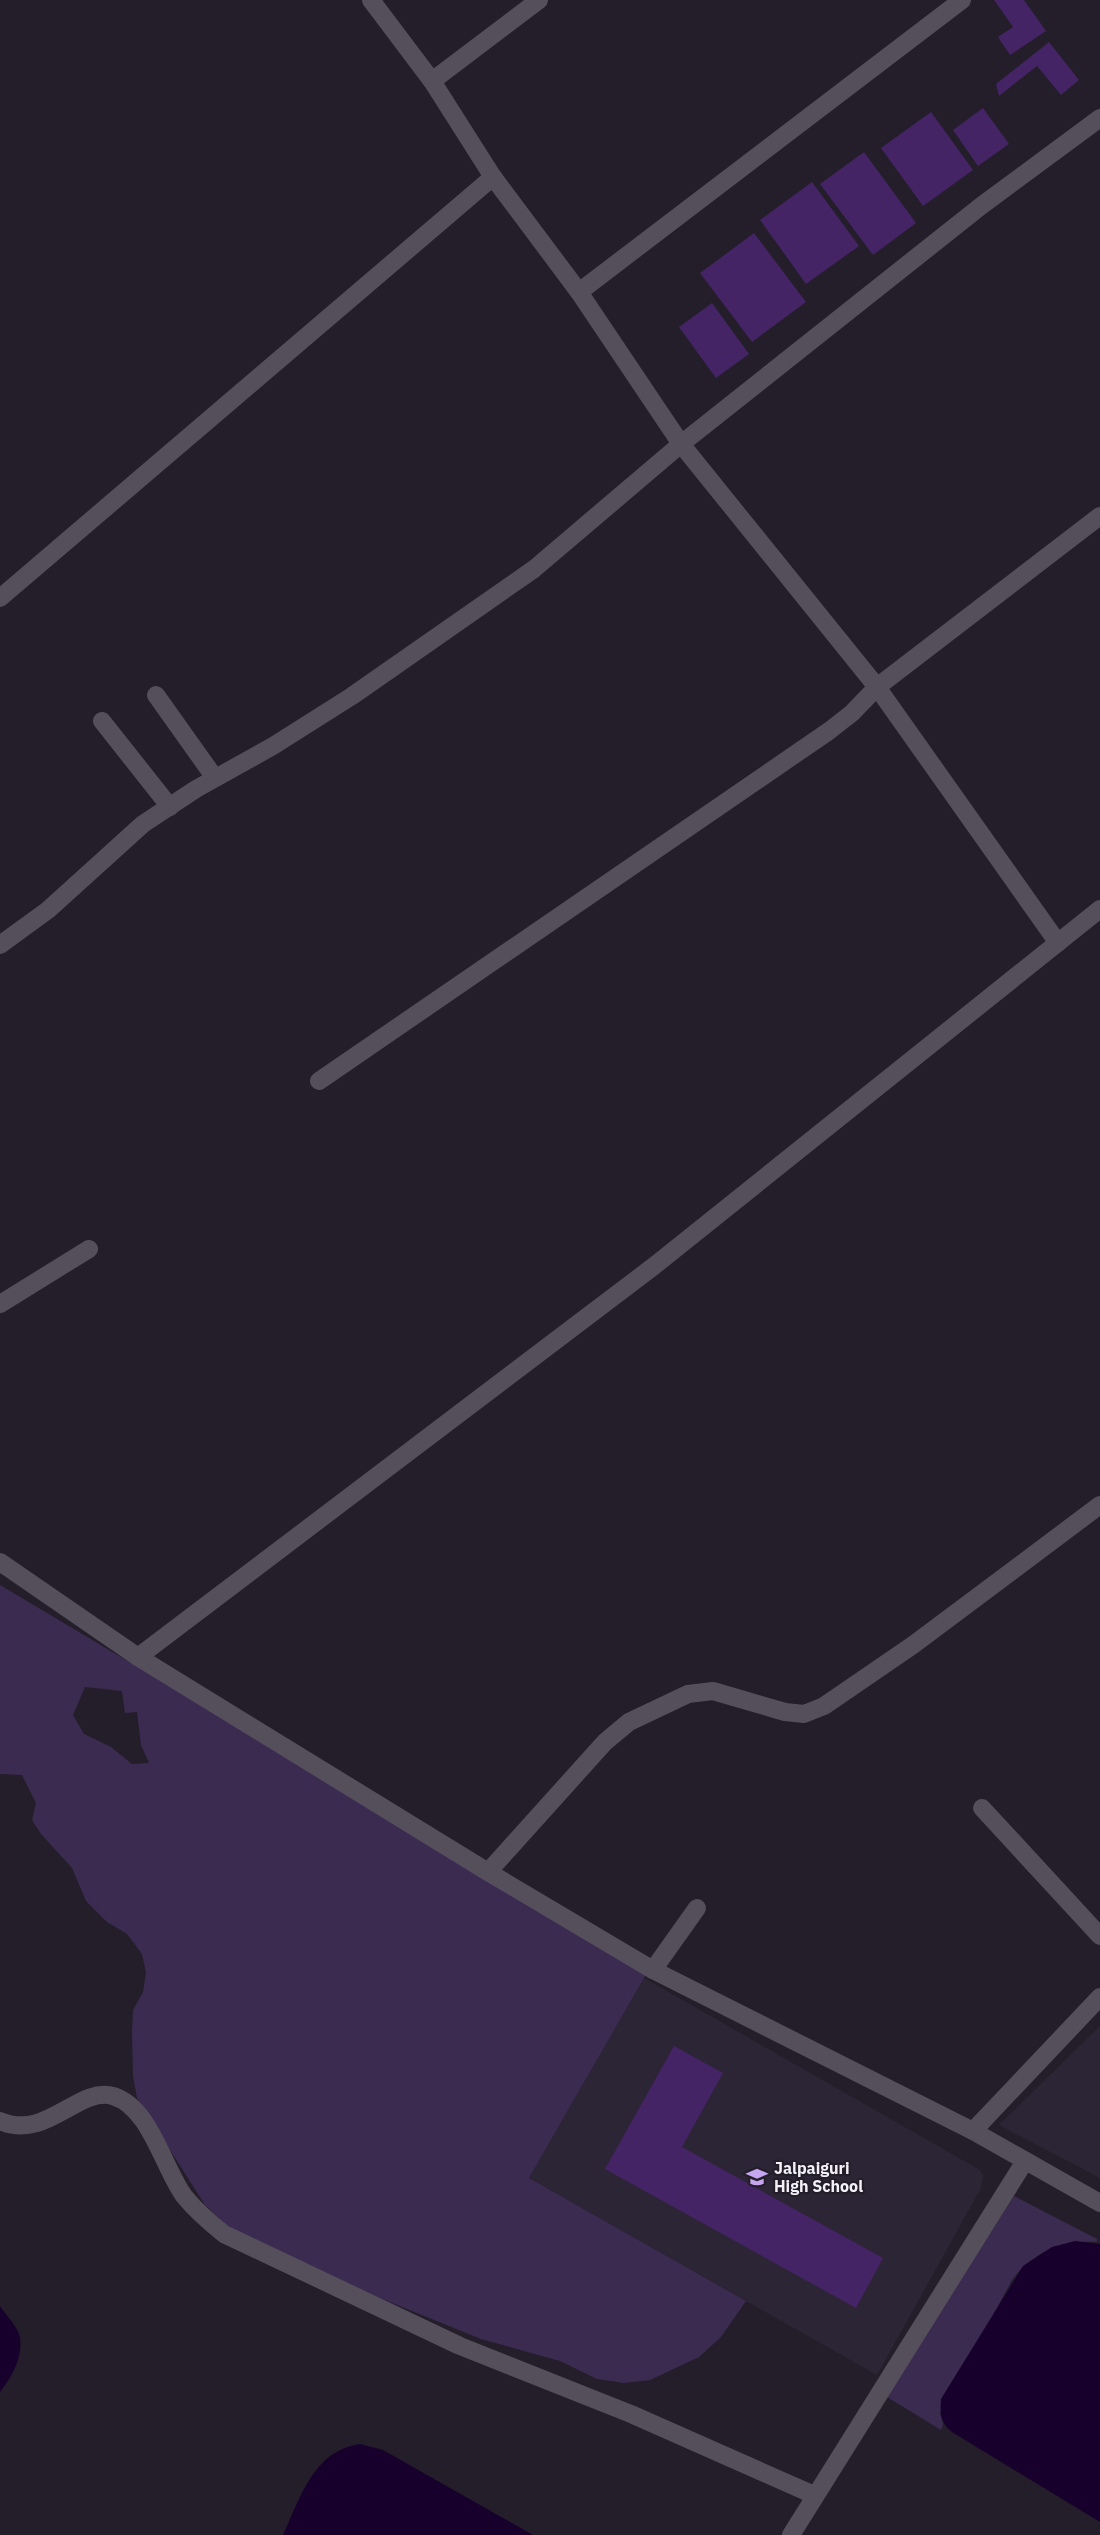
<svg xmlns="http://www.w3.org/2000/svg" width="1100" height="2535" viewBox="0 0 1100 2535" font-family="'IBM Plex Sans',sans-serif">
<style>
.built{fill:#2c2536}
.green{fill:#3c2b51;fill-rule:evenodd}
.water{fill:#18002d}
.building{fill:#442464}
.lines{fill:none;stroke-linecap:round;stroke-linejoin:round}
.minor{stroke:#554f5c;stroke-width:18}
.labels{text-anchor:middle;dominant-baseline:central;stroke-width:4.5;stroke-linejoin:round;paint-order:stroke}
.poi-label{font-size:16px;font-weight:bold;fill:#f3f0f8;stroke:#231e2a;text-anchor:start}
</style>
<rect width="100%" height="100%" fill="#231e2a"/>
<!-- built -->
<g class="built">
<path d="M644 1978 980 2170 983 2176 981 2188 877 2375 529 2178Z"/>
<path d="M1100 2026V2178L999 2125Z"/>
</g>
<!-- green -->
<g class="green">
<path d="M0 1585 648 1971 529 2178 746 2301 721 2337 699 2357 650 2380 624 2383 597 2379 560 2361 481 2339 375 2296 248 2238 224 2223 205 2205 137 2098 133 2076 132 2032 133 2010 143 1992 146 1973 142 1954 127 1934 107 1922 86 1901 72 1868 41 1834 32 1820 36 1803 22 1775 0 1774ZM85 1687 122 1691 125 1713 137 1712 141 1745 149 1763 132 1764 111 1747 84 1734 73 1715Z"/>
<path d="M1014 2196 1097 2239V2242C1062 2240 1033 2252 1012 2280L940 2413 943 2424 941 2430 887 2397Z"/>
</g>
<!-- water -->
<g class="water">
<path d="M1075 2241 1100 2244V2522L952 2432C940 2422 940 2414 941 2399L1023 2266 1052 2247Z"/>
<path d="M0 2306C5 2314 16 2325 19 2334 25 2354 12 2377 0 2392Z"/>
<path d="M360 2444 383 2450 533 2535H283C301 2497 313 2451 360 2444Z"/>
</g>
<!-- building -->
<g class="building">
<path d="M994 0H1024L1046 31 1010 55 998 37 1013 27Z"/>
<path d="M1049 42 1079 80 1061 95 1037 66 999 96 996 84Z"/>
<path d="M983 108 1009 144 978 166 953 130Z"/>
<path d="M931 112 973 170 923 206 881 148Z"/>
<path d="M864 152 916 223 873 255 820 184Z"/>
<path d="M812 182 859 246 806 284 760 220Z"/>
<path d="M754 233 806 302 752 342 700 273Z"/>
<path d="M712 303 749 354 716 378 679 327Z"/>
<path d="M674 2046 723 2073 682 2147 883 2258 856 2308 605 2169Z"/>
</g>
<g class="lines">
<!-- minor -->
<g class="minor">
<path d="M371 0 432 81 493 177 579 292 681 444 877 687 1058 943"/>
<path d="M432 81 539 0"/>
<path d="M579 292 962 0"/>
<path d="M0 598 493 177"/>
<path d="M156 695 215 778"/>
<path d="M102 721 170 807"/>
<path d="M0 945 48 910 143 824 196 789 273 746 352 696 534 569 681 444 981 206 1100 118"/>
<path d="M319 1081 829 731 852 713 877 687 1100 516"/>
<path d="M0 1304 89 1249"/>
<path d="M0 1562 138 1657 654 1266 1100 909"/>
<path d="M138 1657 488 1872 653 1970 973 2131 1100 2203"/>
<path d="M982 1808 1100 1936"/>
<path d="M488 1872 605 1742 629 1722 688 1694 713 1691 785 1712 804 1714 824 1706 913 1645 1100 1505"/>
<path d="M653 1970 697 1908"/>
<path d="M0 2121C47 2141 78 2086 113 2096 150 2107 163 2167 184 2196 196 2211 209 2222 224 2234L460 2346 631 2414 814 2495"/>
<path d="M973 2131 1100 1997"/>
<path d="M791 2535 1025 2161"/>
</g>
</g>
<!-- icons -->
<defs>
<symbol id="school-bare" viewBox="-9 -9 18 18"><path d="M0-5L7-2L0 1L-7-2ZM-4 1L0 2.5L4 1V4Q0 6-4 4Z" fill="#c6a6f0" stroke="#231e2a" stroke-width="2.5" paint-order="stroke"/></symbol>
</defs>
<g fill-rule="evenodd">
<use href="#school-bare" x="742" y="2162" width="30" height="30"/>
</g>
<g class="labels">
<!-- poi labels -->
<g class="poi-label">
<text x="774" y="2168">Jalpaiguri<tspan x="774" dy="18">High School</tspan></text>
</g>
</g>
</svg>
